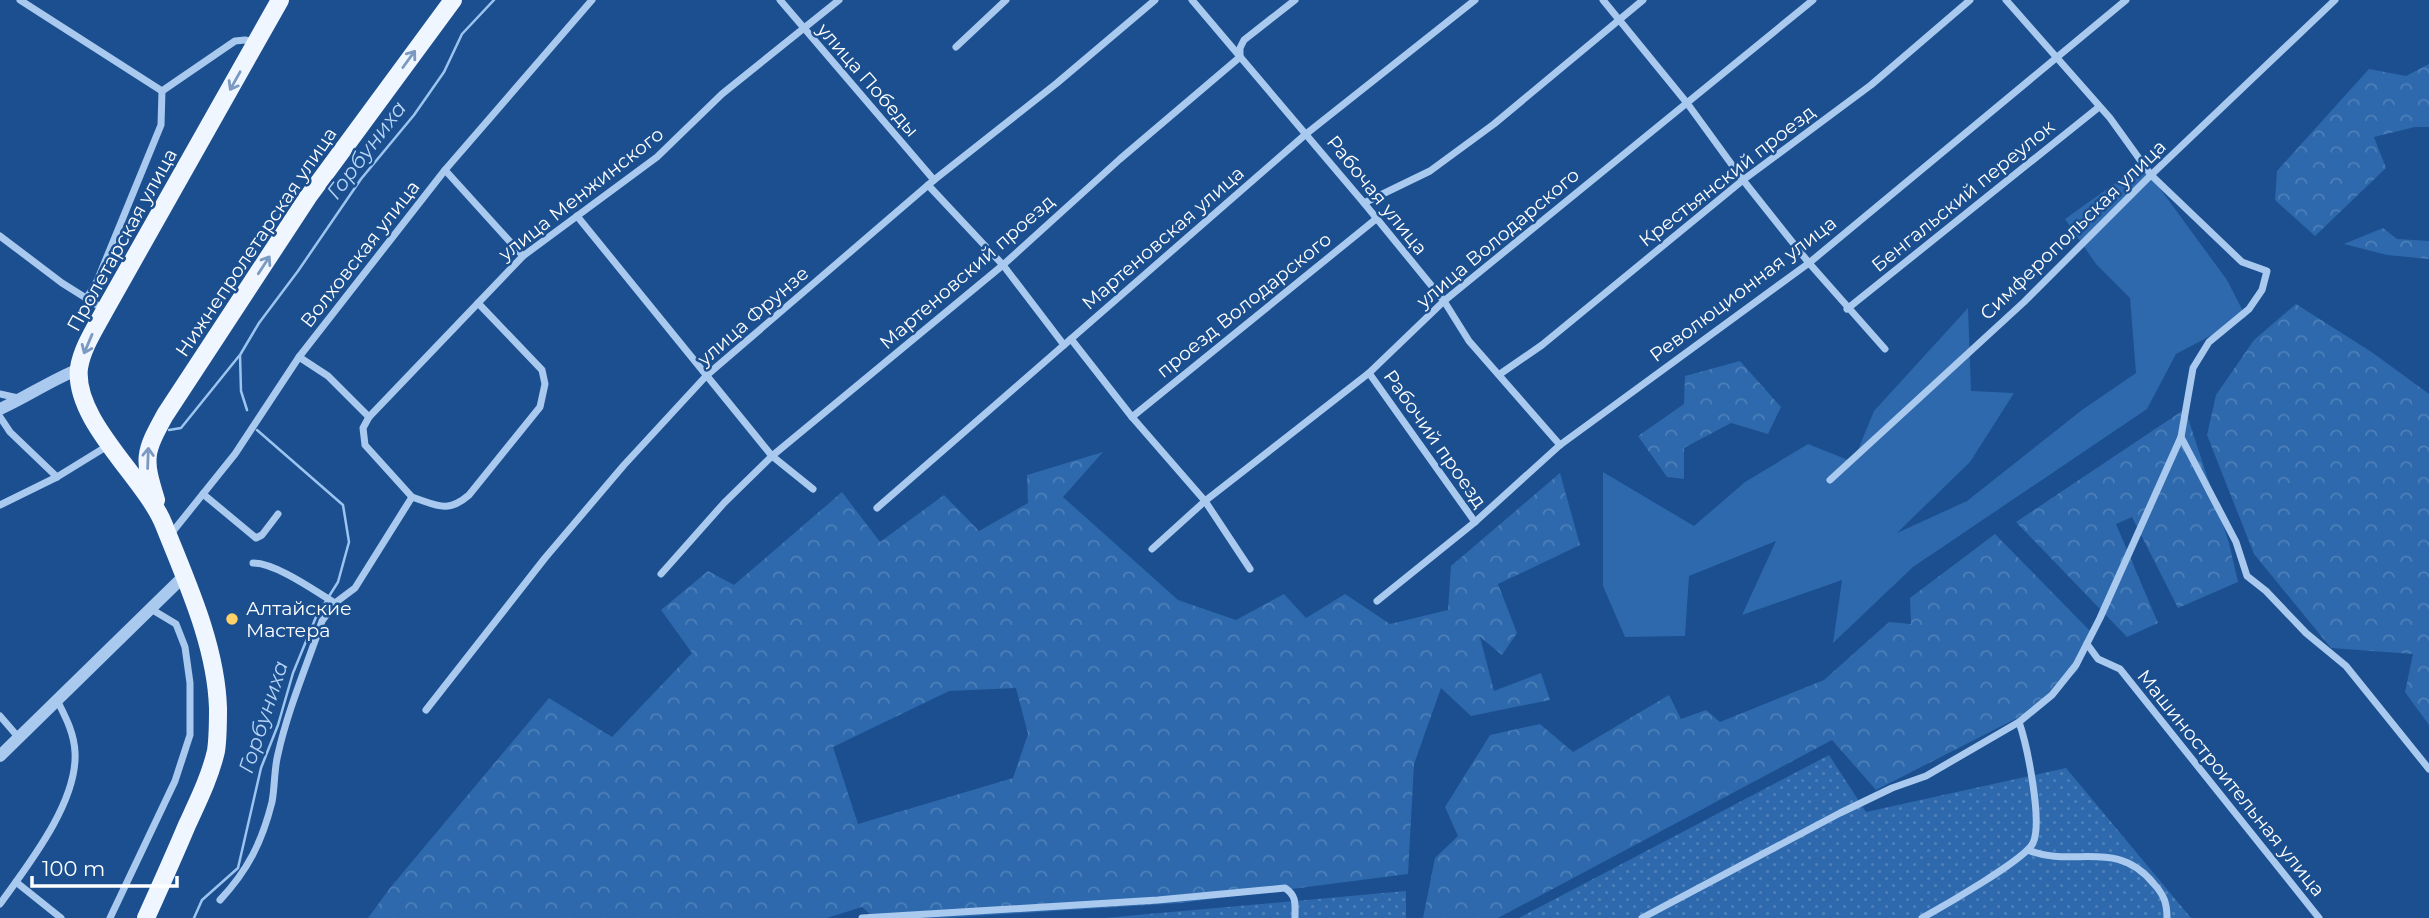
<svg xmlns="http://www.w3.org/2000/svg" width="2429" height="918" viewBox="0 0 2429 918" font-family="Montserrat,sans-serif">
<style>
.grass{fill:#2e69ad}
.forest{fill:url(#forest-crowns);fill-rule:evenodd}
.garden{fill:url(#garden-dots)}
.lines{fill:none;stroke-linecap:round;stroke-linejoin:round}
.stream{stroke:#9cc4f0;stroke-width:2.5}
.minor{stroke:#a9c9ee;stroke-width:7}
.tertiary{stroke:#a9c9ee;stroke-width:12}
.primary{stroke:#f0f6ff;stroke-width:18}
.oneway{stroke:#7b9ac1}
.poi-dot{fill:#ffd166;stroke:#1b4f8f;stroke-width:2.5}
.labels{text-anchor:middle;dominant-baseline:central;stroke-width:5;stroke-linejoin:round;paint-order:stroke}
.street-label{font-size:19px;fill:#fff;stroke:#1b4f8f}
.poi-label{font-size:19px;fill:#fff;stroke:#1b4f8f;text-anchor:start}
.water-label{font-size:21px;font-style:italic;fill:#b5d3f5;stroke:#1b4f8f}
</style>
<defs>
<pattern id="forest-crowns" width="20" height="18" patternUnits="userSpaceOnUse" patternTransform="scale(1.75)"><rect width="20" height="18" fill="#2e69ad"/><path d="M2 6a3 3 0 1 1 6 0M12 15a3 3 0 1 1 6 0" fill="none" stroke="#4d80b9"/></pattern>
<pattern id="garden-dots" width="8" height="8" patternUnits="userSpaceOnUse" patternTransform="scale(1.75)"><rect width="8" height="8" fill="#2e69ad"/><path d="M2 2h.1M6 6h.1" fill="none" stroke="#4d80b9" stroke-width="1.8" stroke-linecap="round"/></pattern>
</defs>
<rect width="100%" height="100%" fill="#1b4f8f"/>
<!-- grass -->
<path class="grass" d="M2142 164 2227 280 2246 317 2176 354 2147 409 1913 567 1833 643 1842 580 1742 615 1776 541 1689 576 1685 636 1625 637 1603 586V472L1694 526 1745 482 1808 444 1853 462 1874 411 1968 308 1971 391 2014 393 1970 462 1897 533 1967 501 2082 410 2136 373 2130 298 2096 264 2065 219Z"/>
<!-- forest -->
<g class="forest">
<path d="M2429 64V127H2415L2374 137 2386 168 2315 236 2275 200 2277 171 2369 69 2406 76Z"/>
<path d="M2383 228 2397 239 2429 241V259L2387 255 2344 244Z"/>
<path d="M2296 304 2373 353 2429 394V725L2405 692 2413 654 2331 648 2254 554 2207 435 2216 395 2254 340Z"/>
<path d="M1740 361 1781 407 1768 434 1731 423 1684 448V479L1667 477 1638 436 1684 404 1685 376Z"/>
<path d="M2185 409 2229 543 2238 582 2178 608 2132 517 2116 524 2158 623 2127 637 2016 522Z"/>
<path d="M1103 452 1063 497 1178 600 1236 620 1284 594 1306 618 1345 594 1390 624 1448 610 1451 566 1560 473 1580 545 1498 584 1517 633 1502 655 1480 637 1494 691 1541 673 1550 700 1471 716 1441 688 1414 764 1408 874 1181 903 944 918H874L862 907 827 918H368L390 888 549 698 612 737 692 653 661 610 708 571 734 585 842 492 880 542 944 495 979 531 1028 503 1027 475ZM1016 688 1028 734 1013 778 858 824 833 747 949 691Z"/>
<path d="M1995 534 2091 632 2077 671 2039 707 1876 790 1832 740 1498 918H1423L1435 858 1458 836 1445 807 1490 735 1540 724 1573 752 1669 695 1681 719 1706 710 1720 722 1824 680 1889 622 1911 624 1910 598Z"/>
</g>
<!-- garden -->
<g class="garden">
<path d="M1829 755 1866 812 2066 768 2191 918H1519Z"/>
<path d="M1406 891V918H1104Z"/>
</g>
<g class="lines">
<!-- stream -->
<g class="stream">
<path d="M247 410 241 391 240 355 259 323 298 271 361 179 414 115 444 72 462 34 494 0"/>
<path d="M169 430 181 428 239 356"/>
<path d="M194 918 202 900 238 868 261 768 278 725 293 673 316 617 338 582 349 542 343 505 257 430"/>
</g>
<!-- minor -->
<g class="minor">
<path d="M20 0 162 91"/>
<path d="M780 0 934 180"/>
<path d="M1192 0 1364 203 1444 301 1469 341 1560 445"/>
<path d="M1603 0 1687 103 1743 180 1809 263 1885 349"/>
<path d="M2006 0 2110 118 2151 175 2242 262 2267 271 2262 290 2249 309 2209 342 2193 368 2181 437 2236 542 2247 576 2266 591 2306 633 2346 666 2429 769"/>
<path d="M956 47 1006 0"/>
<path d="M445 170 523 256"/>
<path d="M928 185 1003 265 1064 345"/>
<path d="M1364 203 1430 171 1494 124 1643 0"/>
<path d="M577 216 772 456 813 489"/>
<path d="M0 236 62 283 105 310"/>
<path d="M86 299 97 281 161 125 162 91 235 41 245 40 253 42"/>
<path d="M1847 309 2099 107"/>
<path d="M1071 339 1132 417 1205 501 1250 569"/>
<path d="M299 357 328 376 369 417"/>
<path d="M1369 373 1475 522"/>
<path d="M1500 374 1542 345 1743 180 1871 85 1970 0"/>
<path d="M0 394 18 398"/>
<path d="M0 417 10 432 57 477"/>
<path d="M1132 417 1376 219"/>
<path d="M1830 480 2024 302 2151 175 2335 0"/>
<path d="M203 494 256 538 262 535 278 514"/>
<path d="M412 497 365 445 363 428 369 417 523 256 657 157 722 94 839 0"/>
<path d="M0 505 57 477 109 445"/>
<path d="M877 508 1306 134 1475 0"/>
<path d="M170 535 235 454 299 357 445 170 592 0"/>
<path d="M1152 549 1205 501 1369 373 1444 301 1813 0"/>
<path d="M253 563C276 563 315 591 335 603"/>
<path d="M661 574 724 503 772 456 1003 265 1120 159 1240 57V48L1244 40 1295 0"/>
<path d="M1377 601 1475 522 1560 445 1809 263 2126 0"/>
<path d="M2087 644 2098 659 2120 669 2319 918"/>
<path d="M426 710 545 558 624 465 707 375 934 180 1057 83 1155 0"/>
<path d="M0 716 19 738"/>
<path d="M2028 850C2073 869 2116 837 2154 884 2164 895 2167 903 2167 918"/>
<path d="M16 882 61 918"/>
<path d="M220 900C248 870 262 842 272 802 275 786 274 769 278 754 288 709 307 665 322 621L335 603 355 588 412 497C437 505 447 514 469 495L540 407 545 384 542 370 478 303"/>
<path d="M0 904C28 865 78 802 75 752 74 733 66 718 58 702"/>
<path d="M110 918 175 781 190 735V683L185 647 176 624 151 609"/>
<path d="M862 918 1158 900 1285 888C1297 896 1295 904 1295 918"/>
<path d="M1642 918 1840 813 1892 788 1926 776 2019 722 2052 695 2076 665 2100 618 2181 437"/>
<path d="M1922 918C1942 907 2026 859 2033 843 2043 822 2027 745 2019 722"/>
</g>
<!-- tertiary -->
<g class="tertiary">
<path d="M0 409C27 397 51 380 79 369"/>
<path d="M0 756 183 577"/>
</g>
<!-- primary -->
<g class="primary">
<path d="M156 500C143 458 144 453 165 415L308 197 453 0"/>
<path d="M146 918C160 887 174 856 187 825 198 801 210 777 216 751 218 738 218 722 218 708 216 645 187 583 164 525 146 479 73 421 79 368 82 348 96 327 105 310L280 0"/>
</g>
</g>
<!-- one-way arrows -->
<defs><path id="oneway-shaft" d="M-6 0H5M1.5-3L5.5 0L1.5 3" fill="none" stroke-width="1.6" stroke-linecap="round" stroke-linejoin="round" transform="scale(1.75)"/></defs>
<g class="oneway">
<use href="#oneway-shaft" transform="translate(409 59) rotate(-54)"/>
<use href="#oneway-shaft" transform="translate(235 81) rotate(119)"/>
<use href="#oneway-shaft" transform="translate(264 265) rotate(-57)"/>
<use href="#oneway-shaft" transform="translate(88 344) rotate(113)"/>
<use href="#oneway-shaft" transform="translate(148 458) rotate(-88)"/>
</g>
<!-- markers -->
<circle class="poi-dot" cx="232" cy="619" r="7"/>
<g class="labels">
<!-- street labels -->
<g class="street-label">
<text transform="translate(868 80) rotate(49)">улица Победы</text>
<text transform="translate(1727 176) rotate(-38)">Крестьянский проезд</text>
<text transform="translate(581 194) rotate(-38)">улица Менжинского</text>
<text transform="translate(1377 195) rotate(51)">Рабочая улица</text>
<text transform="translate(1963 196) rotate(-39)">Бенгальский переулок</text>
<text transform="translate(2073 230) rotate(-44)">Симферопольская улица</text>
<text transform="translate(1163 238) rotate(-41)">Мартеновская улица</text>
<text transform="translate(1498 238) rotate(-40)">улица Володарского</text>
<text transform="translate(122 240) rotate(-61)">Пролетарская улица</text>
<text transform="translate(256 242) rotate(-56)">Нижнепролетарская улица</text>
<text transform="translate(360 254) rotate(-52)">Волховская улица</text>
<text transform="translate(967 272) rotate(-41)">Мартеновский проезд</text>
<text transform="translate(1743 289) rotate(-37)">Революционная улица</text>
<text transform="translate(1244 305) rotate(-39)">проезд Володарского</text>
<text transform="translate(753 316) rotate(-41)">улица Фрунзе</text>
<text transform="translate(1435 439) rotate(55)">Рабочий проезд</text>
<text transform="translate(2231 783) rotate(51)">Машиностроительная улица</text>
</g>
<!-- poi labels -->
<g class="poi-label">
<text x="246" y="608">Алтайские<tspan x="246" dy="22">Мастера</tspan></text>
</g>
<!-- water labels -->
<g class="water-label">
<text transform="translate(366 150) rotate(-53)">Горбуниха</text>
<text transform="translate(263 717) rotate(-72)">Горбуниха</text>
</g>
</g>
<!-- scale -->
<path d="M32 876v10h145v-10" fill="none" stroke="#ffffff" stroke-width="3.5"/>
<text x="42" y="876" font-size="21" fill="#ffffff" stroke="#1b4f8f" stroke-width="5" paint-order="stroke">100 m</text>
</svg>
